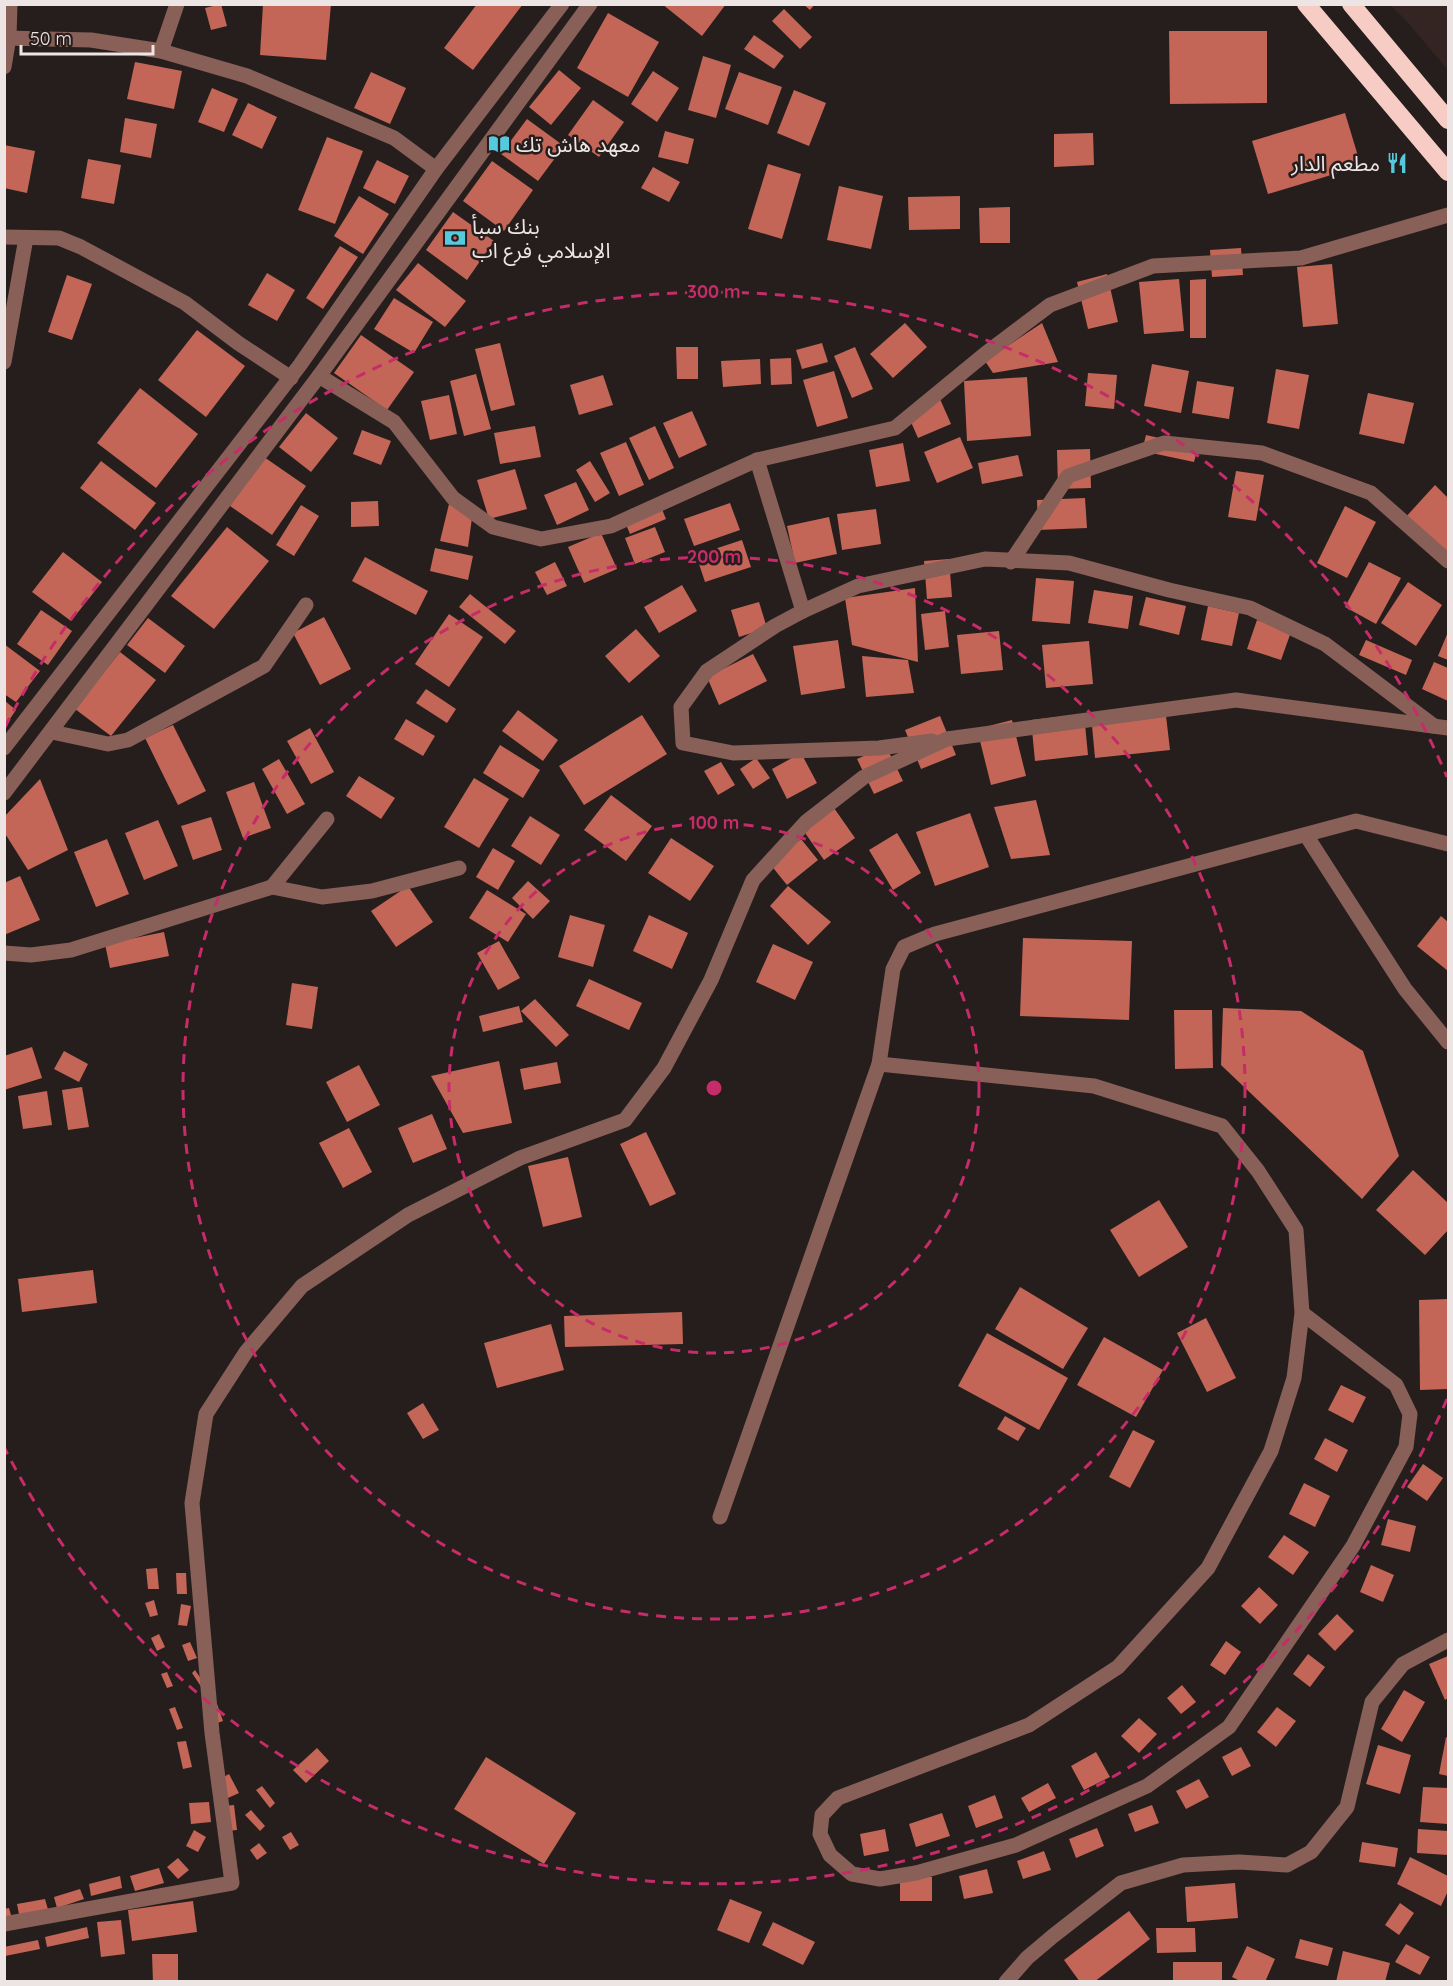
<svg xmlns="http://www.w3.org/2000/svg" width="1453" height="1986" viewBox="0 0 1453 1986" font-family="Quicksand,'Noto Sans Arabic',sans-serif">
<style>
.built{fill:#352522}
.building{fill:#c36657}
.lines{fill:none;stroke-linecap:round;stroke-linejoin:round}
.minor{stroke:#886058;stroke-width:15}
.highway{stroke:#f6ccc4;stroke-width:18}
.ring{fill:none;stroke:#c62c69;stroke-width:3;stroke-dasharray:10 8}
.labels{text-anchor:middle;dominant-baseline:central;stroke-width:5;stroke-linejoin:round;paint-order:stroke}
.poi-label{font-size:21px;fill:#ece5e4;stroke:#261e1c;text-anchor:start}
.centre{fill:#c62c69;stroke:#261e1c;stroke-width:3}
.ring-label{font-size:18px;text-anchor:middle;font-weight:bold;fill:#c62c69;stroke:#261e1c;stroke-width:5;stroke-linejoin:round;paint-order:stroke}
</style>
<rect width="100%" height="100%" fill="#261e1c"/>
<!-- built -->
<path class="built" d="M1390 5H1448V70L1405 19Z"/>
<!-- building -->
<g class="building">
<path d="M221 4 227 26 211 30 205 8Z"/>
<path d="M263 4H331L326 60 260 55Z"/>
<path d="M477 4H523L473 70 444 48Z"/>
<path d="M662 4H726L702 36Z"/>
<path d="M803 4H815L810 10Z"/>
<path d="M784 9 812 37 800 49 772 21Z"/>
<path d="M608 13 659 42 628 97 577 68Z"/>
<path d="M1169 31H1267V103L1170 104Z"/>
<path d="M754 35 784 56 774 69 744 49Z"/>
<path d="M703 56 731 65 716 118 688 110Z"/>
<path d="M135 62 182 71 174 109 127 99Z"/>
<path d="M559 70 581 88 551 125 529 107Z"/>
<path d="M653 71 679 88 657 122 631 104Z"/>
<path d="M371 72 406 88 390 124 354 108Z"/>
<path d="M739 72 782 87 768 125 725 109Z"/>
<path d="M212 88 238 99 224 132 198 122Z"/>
<path d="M794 90 826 103 809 146 777 133Z"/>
<path d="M593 100 624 122 599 157 568 135Z"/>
<path d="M248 103 277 117 262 149 232 135Z"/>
<path d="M1345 113 1361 166 1268 194 1252 141Z"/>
<path d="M125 118 157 124 151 158 120 152Z"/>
<path d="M527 119 564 146 538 181 501 154Z"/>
<path d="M665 131 694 139 688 164 658 157Z"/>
<path d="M1093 133 1094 165 1054 167V134Z"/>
<path d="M327 137 363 151 335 224 298 210Z"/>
<path d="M4 145 35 151 27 193 4 188Z"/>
<path d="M88 159 121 165 114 204 81 198Z"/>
<path d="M377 160 409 176 395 204 363 188Z"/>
<path d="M492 161 533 190 504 231 463 201Z"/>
<path d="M768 164 801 174 782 239 748 229Z"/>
<path d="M653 167 680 182 669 202 641 188Z"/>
<path d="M839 186 883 196 871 249 827 240Z"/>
<path d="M359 196 389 214 363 254 334 236Z"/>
<path d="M960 196V229L909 230 908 197Z"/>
<path d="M1010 207V243H980L979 208Z"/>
<path d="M453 212 494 241 467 280 426 250Z"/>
<path d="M340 246 358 257 323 309 306 298Z"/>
<path d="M1241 248 1243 275 1212 277 1210 250Z"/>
<path d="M418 263 466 301 445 327 396 290Z"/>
<path d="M1332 264 1338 324 1303 327 1297 267Z"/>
<path d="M267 273 295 290 277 321 248 305Z"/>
<path d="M1107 274 1118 322 1088 329 1077 282Z"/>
<path d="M67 275 92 284 72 340 48 332Z"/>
<path d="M1179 279 1184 331 1144 334 1139 282Z"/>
<path d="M1206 279V338H1190V280Z"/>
<path d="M394 298 433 322 414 353 374 329Z"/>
<path d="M905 323 927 347 893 378 870 354Z"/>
<path d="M1042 323 1058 362 993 373 985 361Z"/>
<path d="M197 330 245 366 206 417 158 380Z"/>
<path d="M361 335 414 372 387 410 334 373Z"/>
<path d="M500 343 515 405 491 411 475 349Z"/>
<path d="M822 343 828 362 802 369 796 350Z"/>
<path d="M676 347H698V379H677Z"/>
<path d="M855 347 873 389 852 398 834 356Z"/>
<path d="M791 358 792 384 771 385 770 359Z"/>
<path d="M760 359 761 384 723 387 721 361Z"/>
<path d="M1152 364 1189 371 1181 413 1144 406Z"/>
<path d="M1276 369 1309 375 1299 429 1267 423Z"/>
<path d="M834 371 848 418 817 427 803 380Z"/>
<path d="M1088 373 1117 375 1114 409 1085 406Z"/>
<path d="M476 374 491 429 464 436 450 381Z"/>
<path d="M603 375 613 405 579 415 570 385Z"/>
<path d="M1027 377 1031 436 967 441 964 381Z"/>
<path d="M1197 381 1234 387 1229 419 1192 413Z"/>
<path d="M140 388 198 434 156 488 97 443Z"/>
<path d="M1368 393 1414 403 1404 444 1359 434Z"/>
<path d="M449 395 457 434 430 440 421 401Z"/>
<path d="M940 399 951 424 918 438 907 413Z"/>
<path d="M692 411 707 445 679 458 663 423Z"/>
<path d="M306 413 338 438 311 472 279 447Z"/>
<path d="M535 426 541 457 500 464 494 433Z"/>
<path d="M655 426 674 468 649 480 629 438Z"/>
<path d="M362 430 391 441 381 465 353 454Z"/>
<path d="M1146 435 1198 447 1194 462 1142 451Z"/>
<path d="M960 437 973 468 937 483 924 452Z"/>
<path d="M626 442 644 485 619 496 600 453Z"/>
<path d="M903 443 910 481 876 487 869 450Z"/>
<path d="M1090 449 1091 488 1058 489 1057 450Z"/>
<path d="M1018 455 1023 476 982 484 978 463Z"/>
<path d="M264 457 306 486 272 535 230 506Z"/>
<path d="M101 461 156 503 135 530 80 488Z"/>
<path d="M590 461 610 493 595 502 576 470Z"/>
<path d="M515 469 527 509 489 519 477 480Z"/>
<path d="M1236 471 1264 475 1256 521 1228 517Z"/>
<path d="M576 482 589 510 557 525 544 495Z"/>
<path d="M1435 485 1448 498V559L1404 519Z"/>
<path d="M1085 498 1087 528 1038 530 1037 500Z"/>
<path d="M378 501 379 526 351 527V502Z"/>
<path d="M730 503 740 530 694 546 684 519Z"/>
<path d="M449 504 472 518 468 547 440 541Z"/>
<path d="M301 505 319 516 294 556 276 545Z"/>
<path d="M1345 506 1376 522 1347 578 1317 563Z"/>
<path d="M661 507 666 519 630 534 625 522Z"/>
<path d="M876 509 881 544 842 550 837 514Z"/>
<path d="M829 517 837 554 795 563 787 526Z"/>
<path d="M227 527 269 561 214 629 171 596Z"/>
<path d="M655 527 665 552 635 564 625 538Z"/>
<path d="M601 533 617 569 584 583 568 547Z"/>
<path d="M742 540 751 567 705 582 696 555Z"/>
<path d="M435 548 473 556 468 580 430 571Z"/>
<path d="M63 552 102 582 71 621 32 592Z"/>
<path d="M365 557 428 591 416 615 352 581Z"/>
<path d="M949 559 952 597 927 599 924 561Z"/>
<path d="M555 562 567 586 547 595 535 572Z"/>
<path d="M1369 562 1401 578 1376 624 1345 607Z"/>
<path d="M1036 578 1074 581 1070 624 1032 621Z"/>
<path d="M1408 582 1442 605 1416 646 1381 623Z"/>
<path d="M682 585 697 611 659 633 644 607Z"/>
<path d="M915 588 918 662 852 645 845 598Z"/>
<path d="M1094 590 1133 596 1128 629 1088 623Z"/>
<path d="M470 594 516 631 505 644 459 607Z"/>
<path d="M1146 597 1186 606 1179 635 1139 625Z"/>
<path d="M759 602 767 628 739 637 731 610Z"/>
<path d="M1208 606 1239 613 1232 646 1201 640Z"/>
<path d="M41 610 72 631 48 665 17 644Z"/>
<path d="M945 611 949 647 925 650 921 614Z"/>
<path d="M449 614 483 637 449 687 415 664Z"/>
<path d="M324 617 351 669 320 685 293 633Z"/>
<path d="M148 618 185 646 165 673 127 645Z"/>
<path d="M1257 620 1291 632 1281 660 1247 649Z"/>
<path d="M636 629 660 656 629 683 605 656Z"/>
<path d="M999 631 1003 670 961 674 957 635Z"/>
<path d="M1448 632V660L1438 656Z"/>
<path d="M838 640 845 688 801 695 793 646Z"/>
<path d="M1366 640 1412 660 1406 675 1359 655Z"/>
<path d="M1089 641 1093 684 1046 688 1042 645Z"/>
<path d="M4 644 40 671 16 702 4 694Z"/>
<path d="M120 652 156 680 111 736 75 709Z"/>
<path d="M753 654 767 681 719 705 707 677Z"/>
<path d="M862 656 908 660 914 693 866 697Z"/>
<path d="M1434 662 1448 668V701L1422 689Z"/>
<path d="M426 689 456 709 447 723 416 703Z"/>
<path d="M5 701 16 710 5 726Z"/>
<path d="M1165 707 1170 750 1095 758 1091 715Z"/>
<path d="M518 710 558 740 543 761 502 731Z"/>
<path d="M1084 714 1088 755 1035 761 1031 720Z"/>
<path d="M642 715 667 754 584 805 559 766Z"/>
<path d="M940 716 956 755 921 769 905 730Z"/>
<path d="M406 719 435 736 423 756 394 739Z"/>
<path d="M1012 720 1026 776 991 785 977 729Z"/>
<path d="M173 725 206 791 178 805 145 738Z"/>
<path d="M310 728 334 772 311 784 287 741Z"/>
<path d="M500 745 540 770 523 798 483 773Z"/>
<path d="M886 746 903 781 874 794 857 759Z"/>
<path d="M801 753 817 783 787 799 772 769Z"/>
<path d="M756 758 770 778 753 789 740 769Z"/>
<path d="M279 759 305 804 287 814 262 769Z"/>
<path d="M721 762 735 785 718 795 704 771Z"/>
<path d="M359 776 395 798 381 819 346 796Z"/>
<path d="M474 778 509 799 479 848 444 827Z"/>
<path d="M40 779 68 850 28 870 4 832V817Z"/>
<path d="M254 782 271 828 243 838 226 792Z"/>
<path d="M611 795 652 826 626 861 584 830Z"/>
<path d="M1036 800 1050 855 1011 859 994 807Z"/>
<path d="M834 808 855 838 824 860 803 830Z"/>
<path d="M970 813 989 867 935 886 916 832Z"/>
<path d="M530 816 560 835 541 865 511 846Z"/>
<path d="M211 817 222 850 193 860 181 826Z"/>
<path d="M158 820 178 866 144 880 125 833Z"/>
<path d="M897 833 921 873 893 890 869 850Z"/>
<path d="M671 838 714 866 690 901 648 873Z"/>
<path d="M107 839 129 894 96 907 74 852Z"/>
<path d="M801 839 818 860 787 885 770 864Z"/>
<path d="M493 848 515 861 498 890 476 877Z"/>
<path d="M20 876 40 920 4 935V883Z"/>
<path d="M528 881 550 901 533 919 512 898Z"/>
<path d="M408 886 433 922 396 947 371 911Z"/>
<path d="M788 886 831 922 808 945 770 906Z"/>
<path d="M487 890 526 914 508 942 469 918Z"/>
<path d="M570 915 605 925 593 967 558 957Z"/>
<path d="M649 915 688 933 672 969 633 951Z"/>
<path d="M1441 916 1448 922V971L1417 946Z"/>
<path d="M164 932 169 956 110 968 105 944Z"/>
<path d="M1023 938 1132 941 1129 1020 1020 1016Z"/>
<path d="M499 941 520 978 498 990 477 953Z"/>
<path d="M773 944 813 962 795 1000 756 982Z"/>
<path d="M589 979 642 1003 629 1030 576 1006Z"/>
<path d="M292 983 318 987 312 1029 286 1025Z"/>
<path d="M535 999 569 1035 556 1047 521 1011Z"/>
<path d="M519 1006 523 1022 483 1032 479 1016Z"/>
<path d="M1223 1008 1301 1011 1363 1051 1399 1156 1362 1199 1221 1065Z"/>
<path d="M1174 1010H1212L1213 1068 1175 1069Z"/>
<path d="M32 1047 42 1078 4 1090V1056Z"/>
<path d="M64 1051 88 1064 79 1082 54 1069Z"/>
<path d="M499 1061 512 1123 463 1133 431 1076Z"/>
<path d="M557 1062 561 1083 524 1090 520 1069Z"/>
<path d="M359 1065 380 1105 347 1122 326 1082Z"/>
<path d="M82 1087 89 1127 68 1130 62 1090Z"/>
<path d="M47 1091 52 1125 23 1129 18 1096Z"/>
<path d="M432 1114 447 1149 413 1163 398 1128Z"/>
<path d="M349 1128 372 1172 343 1188 319 1143Z"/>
<path d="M646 1132 676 1194 650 1206 620 1144Z"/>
<path d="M568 1157 582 1217 543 1227 528 1166Z"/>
<path d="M1413 1170 1448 1203V1230L1425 1255 1376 1210Z"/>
<path d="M1159 1200 1188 1247 1139 1277 1110 1230Z"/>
<path d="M93 1270 97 1303 22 1312 18 1279Z"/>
<path d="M1020 1287 1088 1328 1063 1369 995 1329Z"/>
<path d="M1448 1299V1389L1420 1390 1419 1300Z"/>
<path d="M682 1312 683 1344 565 1347 564 1316Z"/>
<path d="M1206 1318 1236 1378 1207 1392 1177 1333Z"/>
<path d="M551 1324 564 1370 497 1388 484 1343Z"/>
<path d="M987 1333 1068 1378 1039 1430 958 1386Z"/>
<path d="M1104 1337 1163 1370 1136 1417 1077 1385Z"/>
<path d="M1341 1385 1366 1397 1353 1423 1328 1410Z"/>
<path d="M423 1403 439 1430 423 1439 407 1413Z"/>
<path d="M1005 1416 1026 1428 1018 1441 997 1429Z"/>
<path d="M1133 1430 1155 1441 1130 1488 1109 1477Z"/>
<path d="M1325 1438 1348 1450 1337 1472 1314 1459Z"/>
<path d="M1423 1464 1443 1478 1427 1501 1407 1487Z"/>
<path d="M1304 1483 1330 1496 1315 1527 1289 1514Z"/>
<path d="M1388 1519 1416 1526 1410 1552 1381 1545Z"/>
<path d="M1284 1535 1309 1552 1293 1575 1268 1557Z"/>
<path d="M1371 1565 1394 1575 1383 1602 1360 1592Z"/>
<path d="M157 1568 159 1589H148L146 1569Z"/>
<path d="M176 1573H186L187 1594H177Z"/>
<path d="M1259 1587 1278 1605 1260 1624 1241 1606Z"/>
<path d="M154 1600 158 1615 150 1617 145 1603Z"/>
<path d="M181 1604 191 1606 187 1626 178 1625Z"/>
<path d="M1337 1614 1354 1631 1335 1651 1318 1634Z"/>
<path d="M159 1634 165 1647 157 1651 151 1638Z"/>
<path d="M1226 1641 1241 1652 1225 1675 1210 1665Z"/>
<path d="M190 1642 197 1658 188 1661 182 1645Z"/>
<path d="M1308 1654 1325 1667 1310 1687 1293 1674Z"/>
<path d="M1448 1656V1698L1445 1700 1429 1664Z"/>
<path d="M195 1670 206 1686 202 1688 192 1673Z"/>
<path d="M167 1672 173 1686 167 1688 161 1674Z"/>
<path d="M1182 1685 1196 1702 1181 1714 1167 1698Z"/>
<path d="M1404 1690 1425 1702 1402 1742 1381 1729Z"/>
<path d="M217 1704 223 1721 214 1724Z"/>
<path d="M175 1707 183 1728 177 1730 169 1709Z"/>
<path d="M1277 1707 1296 1721 1276 1747 1257 1732Z"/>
<path d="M1139 1718 1157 1734 1139 1753 1121 1736Z"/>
<path d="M1446 1737 1448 1738V1776L1439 1774Z"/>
<path d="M186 1741 192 1767 183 1769 177 1742Z"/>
<path d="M1378 1745 1411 1755 1400 1794 1366 1784Z"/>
<path d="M1241 1747 1251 1766 1232 1776 1222 1757Z"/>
<path d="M317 1748 329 1761 306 1783 293 1770Z"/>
<path d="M1096 1752 1110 1777 1084 1790 1071 1766Z"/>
<path d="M486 1757 576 1813 544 1864 454 1809Z"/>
<path d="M229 1774 239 1793 228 1798 218 1780Z"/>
<path d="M1199 1779 1209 1797 1186 1809 1176 1791Z"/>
<path d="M1048 1783 1056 1798 1029 1812 1021 1798Z"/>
<path d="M262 1786 275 1803 270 1808 256 1790Z"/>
<path d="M1423 1787 1448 1788V1824L1420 1822Z"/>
<path d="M995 1795 1003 1818 976 1828 968 1806Z"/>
<path d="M209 1802 211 1822 191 1824 189 1803Z"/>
<path d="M234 1805 237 1830 226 1831 224 1806Z"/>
<path d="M1152 1805 1159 1823 1135 1832 1128 1814Z"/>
<path d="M251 1810 265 1826 260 1831 245 1815Z"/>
<path d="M942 1813 950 1836 916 1847 909 1824Z"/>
<path d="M1097 1828 1104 1846 1076 1858 1069 1839Z"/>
<path d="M885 1829 889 1851 864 1856 860 1834Z"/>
<path d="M1418 1829 1448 1831V1855L1417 1853Z"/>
<path d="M194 1830 206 1837 198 1852 186 1846Z"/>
<path d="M291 1832 299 1845 290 1850 282 1837Z"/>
<path d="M1362 1842 1398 1848 1395 1867 1359 1862Z"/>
<path d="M259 1843 267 1853 257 1860 250 1850Z"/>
<path d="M1044 1851 1051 1870 1023 1879 1017 1861Z"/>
<path d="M1410 1857 1448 1876V1891L1441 1906 1397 1884Z"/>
<path d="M178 1858 189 1870 178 1879 167 1867Z"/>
<path d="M159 1868 164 1883 135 1891 130 1876Z"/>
<path d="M987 1869 993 1893 964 1899 959 1876Z"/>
<path d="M120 1876 122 1888 91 1896 89 1884Z"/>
<rect x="900" y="1877" width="32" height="24"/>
<path d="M1235 1883 1238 1918 1187 1922 1185 1887Z"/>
<path d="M80 1889 84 1899 57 1908 54 1897Z"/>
<path d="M45 1899 49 1913 20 1919 17 1904Z"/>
<path d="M730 1899 762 1912 749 1943 717 1930Z"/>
<path d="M193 1901 197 1932 132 1941 128 1910Z"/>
<path d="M1400 1903 1414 1913 1399 1935 1385 1925Z"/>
<path d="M9 1908 14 1926 4 1929V1909Z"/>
<path d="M1129 1911 1150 1939 1094 1982H1080L1064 1960Z"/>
<path d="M121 1920 125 1954 101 1957 97 1922Z"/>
<path d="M773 1922 815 1942 803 1965 762 1945Z"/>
<path d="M87 1927 89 1938 47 1947 45 1937Z"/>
<path d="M1156 1928H1195L1196 1952 1157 1953Z"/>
<path d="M1300 1939 1333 1948 1328 1966 1295 1958Z"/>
<path d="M38 1940 40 1949 5 1956 4 1947Z"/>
<path d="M1406 1944 1430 1957 1420 1975 1395 1962Z"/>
<path d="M1247 1946 1275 1959 1265 1982H1242L1232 1977Z"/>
<path d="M1343 1951 1390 1963 1385 1982H1336Z"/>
<path d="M152 1954H178V1982H153Z"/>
<rect x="1173" y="1962" width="49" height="20"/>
</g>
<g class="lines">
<!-- minor -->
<g class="minor">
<path d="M4 38 91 40 161 51 247 76 394 138 436 169"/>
<path d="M161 51 177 4"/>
<path d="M4 67 9 37 10 4"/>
<path d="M4 237 59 238 81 247 185 303 238 343 291 378"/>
<path d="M4 362 26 238"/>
<path d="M319 376 394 422 453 498 493 527 541 539 611 526 757 460 895 428 985 354 1050 305 1153 266 1301 258 1448 215"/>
<path d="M757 460 803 611"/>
<path d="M1011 562 1068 476 1164 443 1262 453 1371 493 1448 561"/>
<path d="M52 732 108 744 128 740 264 666 306 605"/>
<path d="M932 741 879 748 733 753 683 743 681 707 707 671 775 626 803 611 858 586 985 559 1069 563 1169 590 1250 608 1325 644 1434 726"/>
<path d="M4 748 300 365 436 169 562 4"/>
<path d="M4 793 319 376 590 4"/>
<path d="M1306 835 1405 989 1448 1042"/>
<path d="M272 887 327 819"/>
<path d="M4 953 31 955 71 950 272 887 322 897 372 891 459 868"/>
<path d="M879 1064 1094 1086 1222 1126 1258 1171 1296 1230 1302 1313 1294 1378 1271 1451 1208 1568 1118 1667 1029 1725 838 1798 822 1815 820 1834 830 1855 852 1874 880 1879 916 1873 1016 1845 1147 1786 1229 1727 1353 1546 1406 1447 1410 1414 1396 1385 1302 1313"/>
<path d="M720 1517 879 1064 893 969 904 947 935 934 1356 821 1448 844"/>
<path d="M4 1924 232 1883 212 1733 192 1503 206 1414 246 1352 302 1286 408 1215 520 1158 625 1120 664 1068 711 980 753 880 806 822 864 777 947 739 1236 700 1448 728"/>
<path d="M1006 1982 1027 1958 1053 1936 1121 1883 1183 1865 1239 1862 1287 1865 1311 1852 1347 1807 1372 1702 1403 1664 1448 1640"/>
</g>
<!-- highway -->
<g class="highway">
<path d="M1306 4 1448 172"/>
<path d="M1351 4 1448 120"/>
</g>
</g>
<!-- distance rings -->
<g class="ring">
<circle cx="714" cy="1088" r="265"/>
<circle cx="714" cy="1088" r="531"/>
<path d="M1447 1399A796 796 0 0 1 5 1449M5 727A796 796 0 0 1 1447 777"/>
</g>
<!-- icons -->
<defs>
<symbol id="library-bare" viewBox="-9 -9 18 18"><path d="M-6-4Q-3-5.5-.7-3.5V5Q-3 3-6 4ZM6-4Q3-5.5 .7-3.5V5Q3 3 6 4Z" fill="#55cade" stroke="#261e1c" stroke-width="2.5" paint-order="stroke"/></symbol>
<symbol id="restaurant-bare" viewBox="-9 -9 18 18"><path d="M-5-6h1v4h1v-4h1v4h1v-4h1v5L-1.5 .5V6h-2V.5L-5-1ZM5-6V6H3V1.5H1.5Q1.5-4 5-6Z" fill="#55cade" stroke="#261e1c" stroke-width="2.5" paint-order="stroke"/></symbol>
<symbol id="bank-bare" viewBox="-9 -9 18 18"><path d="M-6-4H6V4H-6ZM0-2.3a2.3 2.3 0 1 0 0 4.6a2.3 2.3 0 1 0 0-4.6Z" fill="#55cade" stroke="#261e1c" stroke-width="2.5" paint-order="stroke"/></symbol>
</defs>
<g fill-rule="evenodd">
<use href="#library-bare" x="484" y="129" width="30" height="30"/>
<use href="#restaurant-bare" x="1382" y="148" width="30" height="30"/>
<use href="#bank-bare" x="440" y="223" width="30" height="30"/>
</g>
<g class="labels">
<!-- poi labels -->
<g class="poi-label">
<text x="516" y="144">معهد هاش تك</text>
<text x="1380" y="163" text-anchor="end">مطعم الدار</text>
<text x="472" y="226">بنك سبأ<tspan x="472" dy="24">الإسلامي فرع اب</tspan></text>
</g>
</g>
<circle cx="714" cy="1088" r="9" class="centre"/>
<g class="ring-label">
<text x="714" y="298">300 m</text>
<text x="714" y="563">200 m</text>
<text x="714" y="829">100 m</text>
</g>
<!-- border -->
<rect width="1453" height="1986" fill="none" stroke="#ece5e4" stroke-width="12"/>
<!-- scale -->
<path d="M21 45v9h132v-9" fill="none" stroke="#ece5e4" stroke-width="3"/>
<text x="30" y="45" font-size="18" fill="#ece5e4" stroke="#261e1c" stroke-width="4.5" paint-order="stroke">50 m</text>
</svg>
